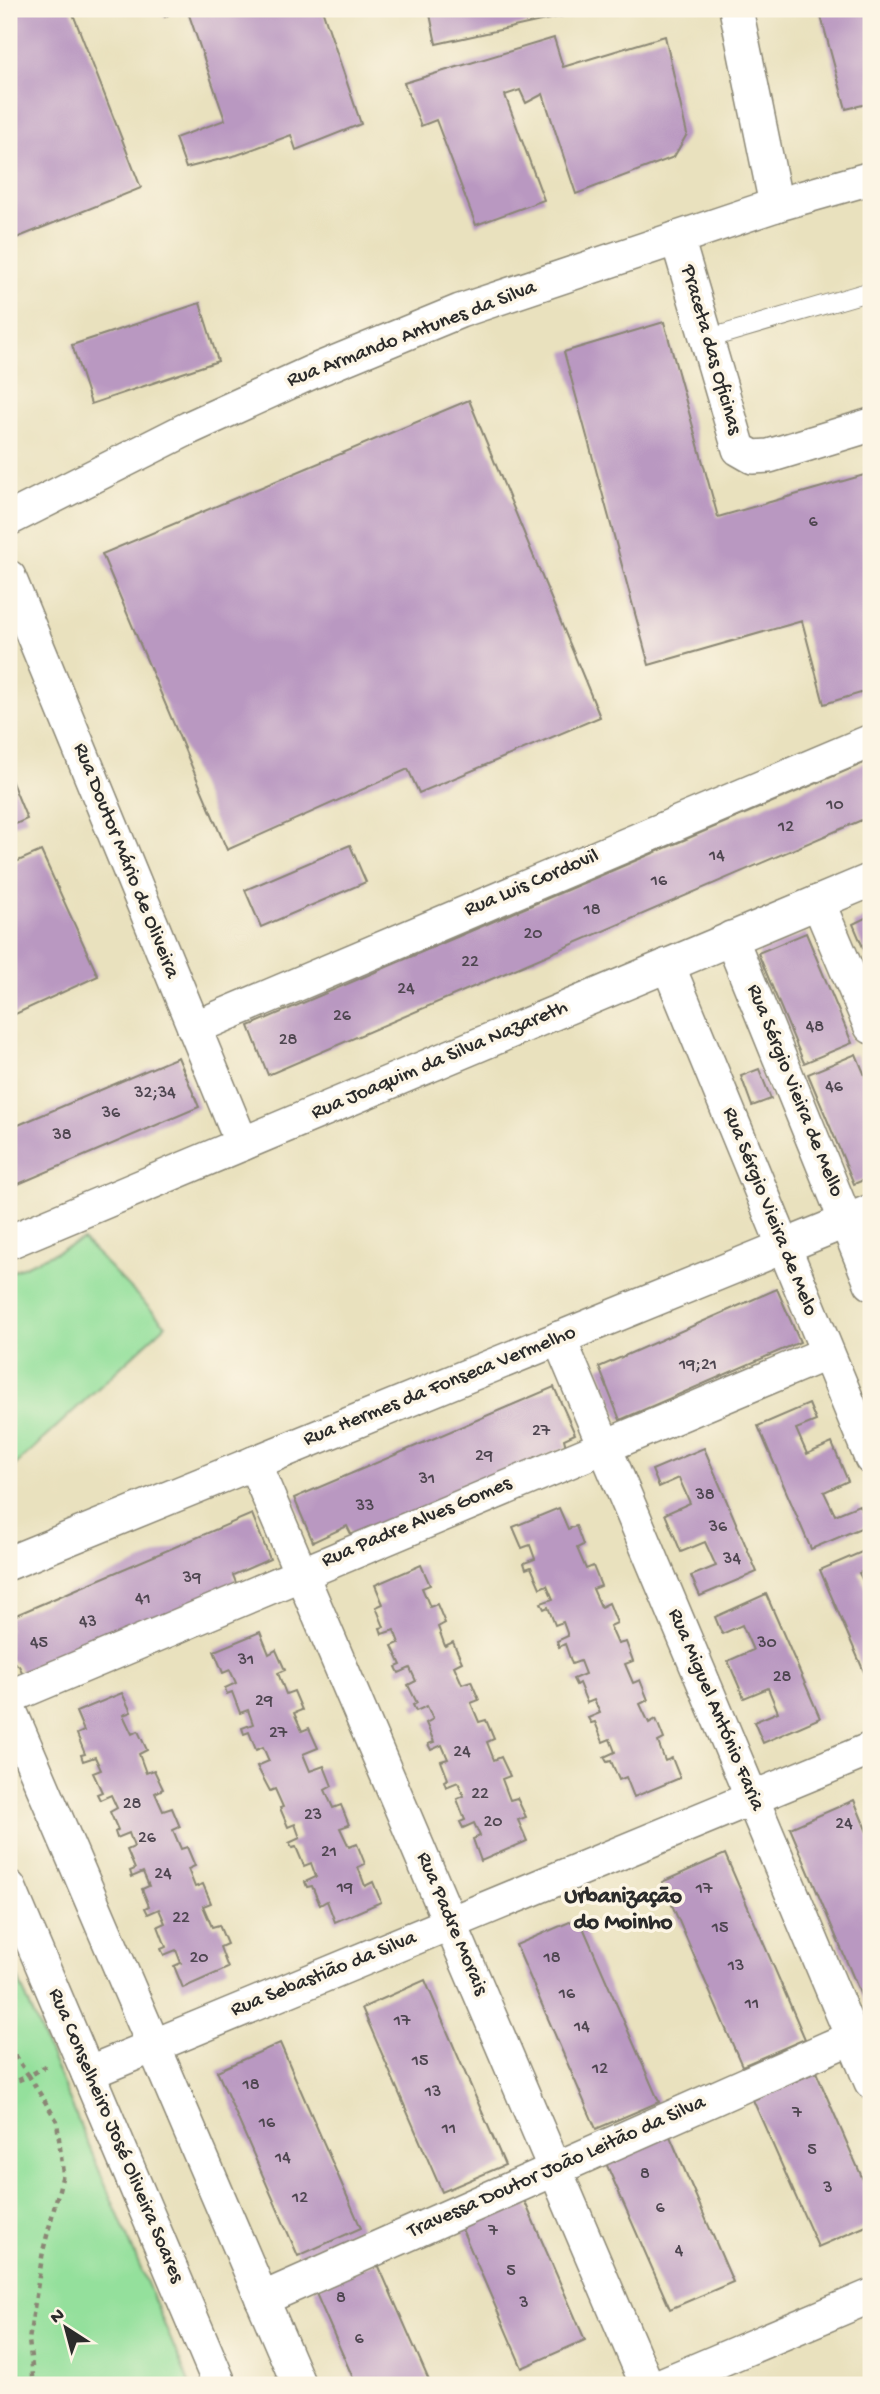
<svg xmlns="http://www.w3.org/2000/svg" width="880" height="2394" viewBox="0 0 880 2394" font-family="'Gochi Hand',sans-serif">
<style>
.green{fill:#94e09c;stroke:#608664;stroke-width:2}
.building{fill:#b998c1}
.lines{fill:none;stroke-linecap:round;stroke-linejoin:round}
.lane-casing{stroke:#8a8674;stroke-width:20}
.street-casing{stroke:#8a8674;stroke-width:36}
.path{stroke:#8a8674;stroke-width:4.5;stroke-dasharray:5 5;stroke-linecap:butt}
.lane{stroke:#fff;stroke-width:18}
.street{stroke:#fff;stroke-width:33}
.labels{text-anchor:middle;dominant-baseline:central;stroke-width:7;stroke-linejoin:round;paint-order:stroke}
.number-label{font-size:18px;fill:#4e4650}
.street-label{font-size:21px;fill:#2b2b2b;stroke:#fcf5e5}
.neighbourhood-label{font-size:23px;font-weight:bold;fill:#2b2b2b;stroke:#fcf5e5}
</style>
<rect width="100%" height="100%" fill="#fcf5e5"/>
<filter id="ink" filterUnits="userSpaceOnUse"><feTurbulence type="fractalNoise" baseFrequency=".0143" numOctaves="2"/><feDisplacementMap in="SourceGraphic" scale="14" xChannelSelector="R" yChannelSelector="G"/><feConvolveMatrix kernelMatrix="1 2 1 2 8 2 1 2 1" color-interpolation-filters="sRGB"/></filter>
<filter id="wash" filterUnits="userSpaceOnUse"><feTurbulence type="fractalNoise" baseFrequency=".00686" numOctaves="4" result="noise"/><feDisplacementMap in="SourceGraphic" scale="28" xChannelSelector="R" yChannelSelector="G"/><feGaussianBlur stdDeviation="1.57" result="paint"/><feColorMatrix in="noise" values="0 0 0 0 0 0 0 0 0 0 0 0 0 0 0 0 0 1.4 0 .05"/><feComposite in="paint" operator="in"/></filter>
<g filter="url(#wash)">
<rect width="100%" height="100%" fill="#e9e1be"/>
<!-- green -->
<g class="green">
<path d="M83 1240 166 1325 9 1471V1273Z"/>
<path d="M9 1957 190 2385H9Z"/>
</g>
<g id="blocks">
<!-- building -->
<g class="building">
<path d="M9 9H71L141 188 9 241Z"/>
<path d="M157 9H175L174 11 165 17Z"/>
<path d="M187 9H322L361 124 296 150 291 135 237 155 186 168 175 138 225 120Z"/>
<path d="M429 9H591V10L436 44Z"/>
<path d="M819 9H871V103L846 109Z"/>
<path d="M665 36 687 134 674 157 576 194 543 94 526 103 520 90 505 95 544 200 476 225 436 120 421 126 404 83 554 38 563 67Z"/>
<path d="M200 303 218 361 91 404 72 345Z"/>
<path d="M664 322 718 517 871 473V690L824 704 802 621 649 665 564 352Z"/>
<path d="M469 400 600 717 419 793 408 769 227 850 102 554Z"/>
<path d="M871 760V816L268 1075 249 1026Z"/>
<path d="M9 775 27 819 9 827Z"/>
<path d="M350 845 366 882 261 927 245 890Z"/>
<path d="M41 851 98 976 9 1017V865Z"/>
<path d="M871 915V966L853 924Z"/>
<path d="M806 933 852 1043 804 1063 758 953Z"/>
<path d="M856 1054 871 1090V1177L854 1184 808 1074Z"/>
<path d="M178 1057 199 1107 9 1188V1129Z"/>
<path d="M759 1069 771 1099 752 1106 741 1076Z"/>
<path d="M777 1289 800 1342 620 1420 599 1367Z"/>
<path d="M554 1387 575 1434 564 1439 566 1447 353 1538 347 1526 313 1542 294 1498Z"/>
<path d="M809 1404 816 1421 796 1429 807 1454 832 1443 848 1481 824 1492 835 1515 859 1505 868 1525 811 1549 758 1426Z"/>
<path d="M704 1448 757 1572 700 1596 691 1576 716 1566 705 1542 681 1552 665 1514 690 1503 679 1478 659 1487 652 1470Z"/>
<path d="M559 1508 568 1529 576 1526 583 1545 577 1548 586 1569 593 1566 601 1586 593 1589 601 1607 609 1603 617 1623 610 1626 618 1644 626 1642 633 1661 625 1664 633 1683 640 1680 648 1700 640 1704 649 1723 656 1719 664 1739 658 1742 665 1761 672 1758 680 1778 634 1797 626 1777 619 1780 611 1761 607 1762 604 1757 615 1752 610 1739 603 1742 595 1722 591 1723 588 1718 600 1713 594 1700 587 1703 579 1683 576 1685 573 1679 585 1674 580 1661 572 1664 565 1644 559 1647 557 1641 568 1636 563 1622 555 1625 548 1607 544 1609 541 1603 553 1599 547 1585 540 1588 531 1567 526 1569 524 1563 535 1559 530 1545 522 1548 513 1527Z"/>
<path d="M252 1514 270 1559 233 1575 238 1588 25 1678 19 1666 9 1659V1618Z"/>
<path d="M871 1548V1568L859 1573 871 1597V1688L820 1570Z"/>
<path d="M421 1565 430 1585 422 1588 430 1607 437 1604 445 1623 438 1627 445 1646 453 1642 462 1662 454 1666 462 1684 471 1681 479 1700 471 1703 479 1722 486 1720 494 1739 487 1742 494 1760 501 1757 510 1776 502 1779 510 1800 517 1798 526 1817 518 1820 527 1841 481 1861 473 1839 480 1836 474 1823 463 1828 460 1822 465 1820 457 1799 464 1796 458 1782 446 1787 444 1781 448 1779 441 1761 448 1759 442 1745 431 1750 428 1744 434 1742 426 1723 433 1719 427 1706 416 1711 413 1705 417 1703 408 1685 416 1681 410 1668 399 1673 396 1667 401 1665 392 1646 399 1643 394 1630 382 1634 380 1628 384 1627 376 1607 383 1604 375 1585Z"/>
<path d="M766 1594 820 1718 763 1743 754 1722 778 1712 768 1688 744 1698 728 1661 753 1650 742 1625 722 1634 715 1617Z"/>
<path d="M260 1632 269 1654 276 1650 285 1670 278 1673 286 1694 294 1691 302 1710 294 1713 302 1731 309 1728 318 1748 303 1754 310 1771 324 1766 332 1786 325 1790 333 1808 341 1805 349 1825 340 1828 349 1847 357 1844 365 1864 358 1867 365 1886 373 1882 381 1902 335 1922 327 1901 320 1905 312 1886 307 1887 305 1882 316 1877 311 1863 304 1866 296 1847 292 1848 289 1843 300 1838 295 1824 288 1827 280 1808 283 1807 275 1789 270 1791 260 1772 257 1766 269 1761 263 1747 256 1750 249 1732 244 1734 242 1728 253 1724 248 1710 240 1713 232 1692 227 1694 225 1688 236 1683 230 1670 223 1673 214 1651Z"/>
<path d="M122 1693 131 1712 123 1715 132 1734 138 1731 147 1750 139 1754 146 1773 154 1770 163 1789 155 1793 163 1811 172 1808 180 1827 173 1830 181 1849 187 1847 195 1866 188 1869 195 1887 203 1884 211 1903 203 1906 212 1927 219 1925 227 1944 220 1947 228 1968 183 1988 174 1966 181 1963 176 1950 164 1955 161 1949 166 1947 158 1926 165 1923 159 1909 148 1914 145 1908 149 1906 142 1889 149 1886 143 1872 132 1877 130 1871 135 1869 127 1850 134 1847 129 1833 117 1838 115 1832 118 1830 110 1812 117 1808 111 1795 100 1800 97 1794 102 1792 93 1773 101 1770 95 1757 83 1761 81 1755 85 1754 77 1734 84 1731 76 1712Z"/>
<path d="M854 1800 871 1842V2019L790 1828Z"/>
<path d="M725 1854 805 2039 742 2066 662 1882Z"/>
<path d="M579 1918 659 2102 596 2129 516 1945Z"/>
<path d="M425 1980 505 2165 442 2192 362 2008Z"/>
<path d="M280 2043 361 2228 298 2256 217 2071Z"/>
<path d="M816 2072 871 2198V2224L818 2247 753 2100Z"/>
<path d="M669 2134 733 2282 670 2309 605 2161Z"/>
<path d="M521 2193 585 2340 522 2368 458 2220Z"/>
<path d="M377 2262 431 2385H356L314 2289Z"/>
</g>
</g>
</g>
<g filter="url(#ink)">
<use href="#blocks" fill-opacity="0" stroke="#8a8674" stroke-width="2"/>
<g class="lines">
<defs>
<path id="lane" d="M707 339 871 291"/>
<g id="street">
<path d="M736 9 776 205"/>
<path d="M677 238 739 449 753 457 769 456 871 425"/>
<path d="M9 519 189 428 312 372 460 311 776 205 871 178"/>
<path d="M9 577 242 1144"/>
<path d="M818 902 871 1027"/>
<path d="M731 938 871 1283"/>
<path d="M668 965 871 1458"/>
<path d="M194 1028 871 741"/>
<path d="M9 1242 871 880"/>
<path d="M559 1338 871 2082"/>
<path d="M254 1463 647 2385"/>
<path d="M9 1563 871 1211"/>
<path d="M9 1697 827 1353"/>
<path d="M9 1708 299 2385"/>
<path d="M9 1887 220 2385"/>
<path d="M88 2073 871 1749"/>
<path d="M262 2299 853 2037"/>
<path d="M661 2385 871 2296"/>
</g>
</defs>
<!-- lane casing -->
<use href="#lane" class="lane-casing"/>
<!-- street casing -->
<use href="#street" class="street-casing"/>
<!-- path -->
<g class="path">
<path d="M9 2047 29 2076 49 2064"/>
<path d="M9 2084 29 2076 57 2121 63 2174 43 2251 29 2340 34 2385"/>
</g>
<!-- lane -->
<use href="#lane" class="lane"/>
<!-- street -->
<use href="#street" class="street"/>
</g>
</g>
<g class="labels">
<!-- number labels -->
<g class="number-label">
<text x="813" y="522">6</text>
<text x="835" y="805">10</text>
<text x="786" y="827">12</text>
<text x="717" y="856">14</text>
<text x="659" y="881">16</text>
<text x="592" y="910">18</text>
<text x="533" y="934">20</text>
<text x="470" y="962">22</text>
<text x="406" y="989">24</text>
<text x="342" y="1016">26</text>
<text x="815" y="1027">48</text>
<text x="288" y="1040">28</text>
<text x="834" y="1087">46</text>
<text x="155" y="1093">32;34</text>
<text x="111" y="1113">36</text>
<text x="62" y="1135">38</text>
<text x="698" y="1365">19;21</text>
<text x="541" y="1431">27</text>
<text x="484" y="1456">29</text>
<text x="427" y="1479">31</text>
<text x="705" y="1495">38</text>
<text x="365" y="1506">33</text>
<text x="718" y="1527">36</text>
<text x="732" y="1559">34</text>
<text x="192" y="1578">39</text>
<text x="143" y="1599">41</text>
<text x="88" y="1622">43</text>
<text x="39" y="1643">45</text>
<text x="767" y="1643">30</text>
<text x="246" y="1660">31</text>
<text x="782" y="1677">28</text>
<text x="264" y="1701">29</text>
<text x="278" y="1733">27</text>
<text x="462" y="1752">24</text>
<text x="480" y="1794">22</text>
<text x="132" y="1804">28</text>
<text x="313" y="1815">23</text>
<text x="493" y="1822">20</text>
<text x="844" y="1824">24</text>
<text x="147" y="1838">26</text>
<text x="329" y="1852">21</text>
<text x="163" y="1874">24</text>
<text x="345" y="1888">19</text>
<text x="704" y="1889">17</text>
<text x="181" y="1918">22</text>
<text x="720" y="1928">15</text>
<text x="199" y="1958">20</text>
<text x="552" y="1958">18</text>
<text x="736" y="1966">13</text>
<text x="567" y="1994">16</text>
<text x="752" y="2004">11</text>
<text x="402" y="2021">17</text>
<text x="582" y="2027">14</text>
<text x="420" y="2061">15</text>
<text x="600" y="2069">12</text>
<text x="251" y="2085">18</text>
<text x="433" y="2092">13</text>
<text x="797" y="2113">7</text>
<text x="267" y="2123">16</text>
<text x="449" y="2129">11</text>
<text x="812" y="2150">5</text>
<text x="283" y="2158">14</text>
<text x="645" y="2174">8</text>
<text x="828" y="2188">3</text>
<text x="300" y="2198">12</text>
<text x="660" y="2208">6</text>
<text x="493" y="2231">7</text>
<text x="679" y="2251">4</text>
<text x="511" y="2271">5</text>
<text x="341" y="2298">8</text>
<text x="524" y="2303">3</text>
<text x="359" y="2339">6</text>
</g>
<!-- street labels -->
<g class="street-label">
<text transform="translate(412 335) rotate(-21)">Rua Armando Antunes da Silva</text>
<text transform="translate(710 350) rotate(74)">Praceta das Oficinas</text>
<text transform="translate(125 861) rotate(68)">Rua Doutor Mário de Oliveira</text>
<text transform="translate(532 884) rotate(-23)">Rua Luis Cordovil</text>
<text transform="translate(440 1061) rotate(-23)">Rua Joaquim da Silva Nazareth</text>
<text transform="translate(794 1091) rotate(68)">Rua Sérgio Vieira de Mello</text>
<text transform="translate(769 1212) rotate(68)">Rua Sérgio Vieira de Melo</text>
<text transform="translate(440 1387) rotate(-22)">Rua Hermes da Fonseca Vermelho</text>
<text transform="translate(417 1523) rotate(-23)">Rua Padre Alves Gomes</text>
<text transform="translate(715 1710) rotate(67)">Rua Miguel António Faria</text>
<text transform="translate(451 1924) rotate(67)">Rua Padre Morais</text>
<text transform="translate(324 1975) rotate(-22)">Rua Sebastião da Silva</text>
<text transform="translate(115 2136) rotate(67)">Rua Conselheiro José Oliveira Soares</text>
<text transform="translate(557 2168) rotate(-24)">Travessa Doutor João Leitão da Silva</text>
</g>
<!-- neighbourhood labels -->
<g class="neighbourhood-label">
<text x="623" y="1897">Urbanização<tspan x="623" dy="26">do Moinho</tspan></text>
</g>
</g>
<!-- margin -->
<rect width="880" height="2394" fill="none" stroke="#fcf5e5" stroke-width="35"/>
<!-- north arrow -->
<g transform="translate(66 2328) rotate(324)" stroke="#fcf5e5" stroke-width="5" paint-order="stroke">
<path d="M0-5L12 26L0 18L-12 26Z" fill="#2b2b2b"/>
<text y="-10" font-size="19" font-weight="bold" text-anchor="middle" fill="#2b2b2b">N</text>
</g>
</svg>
